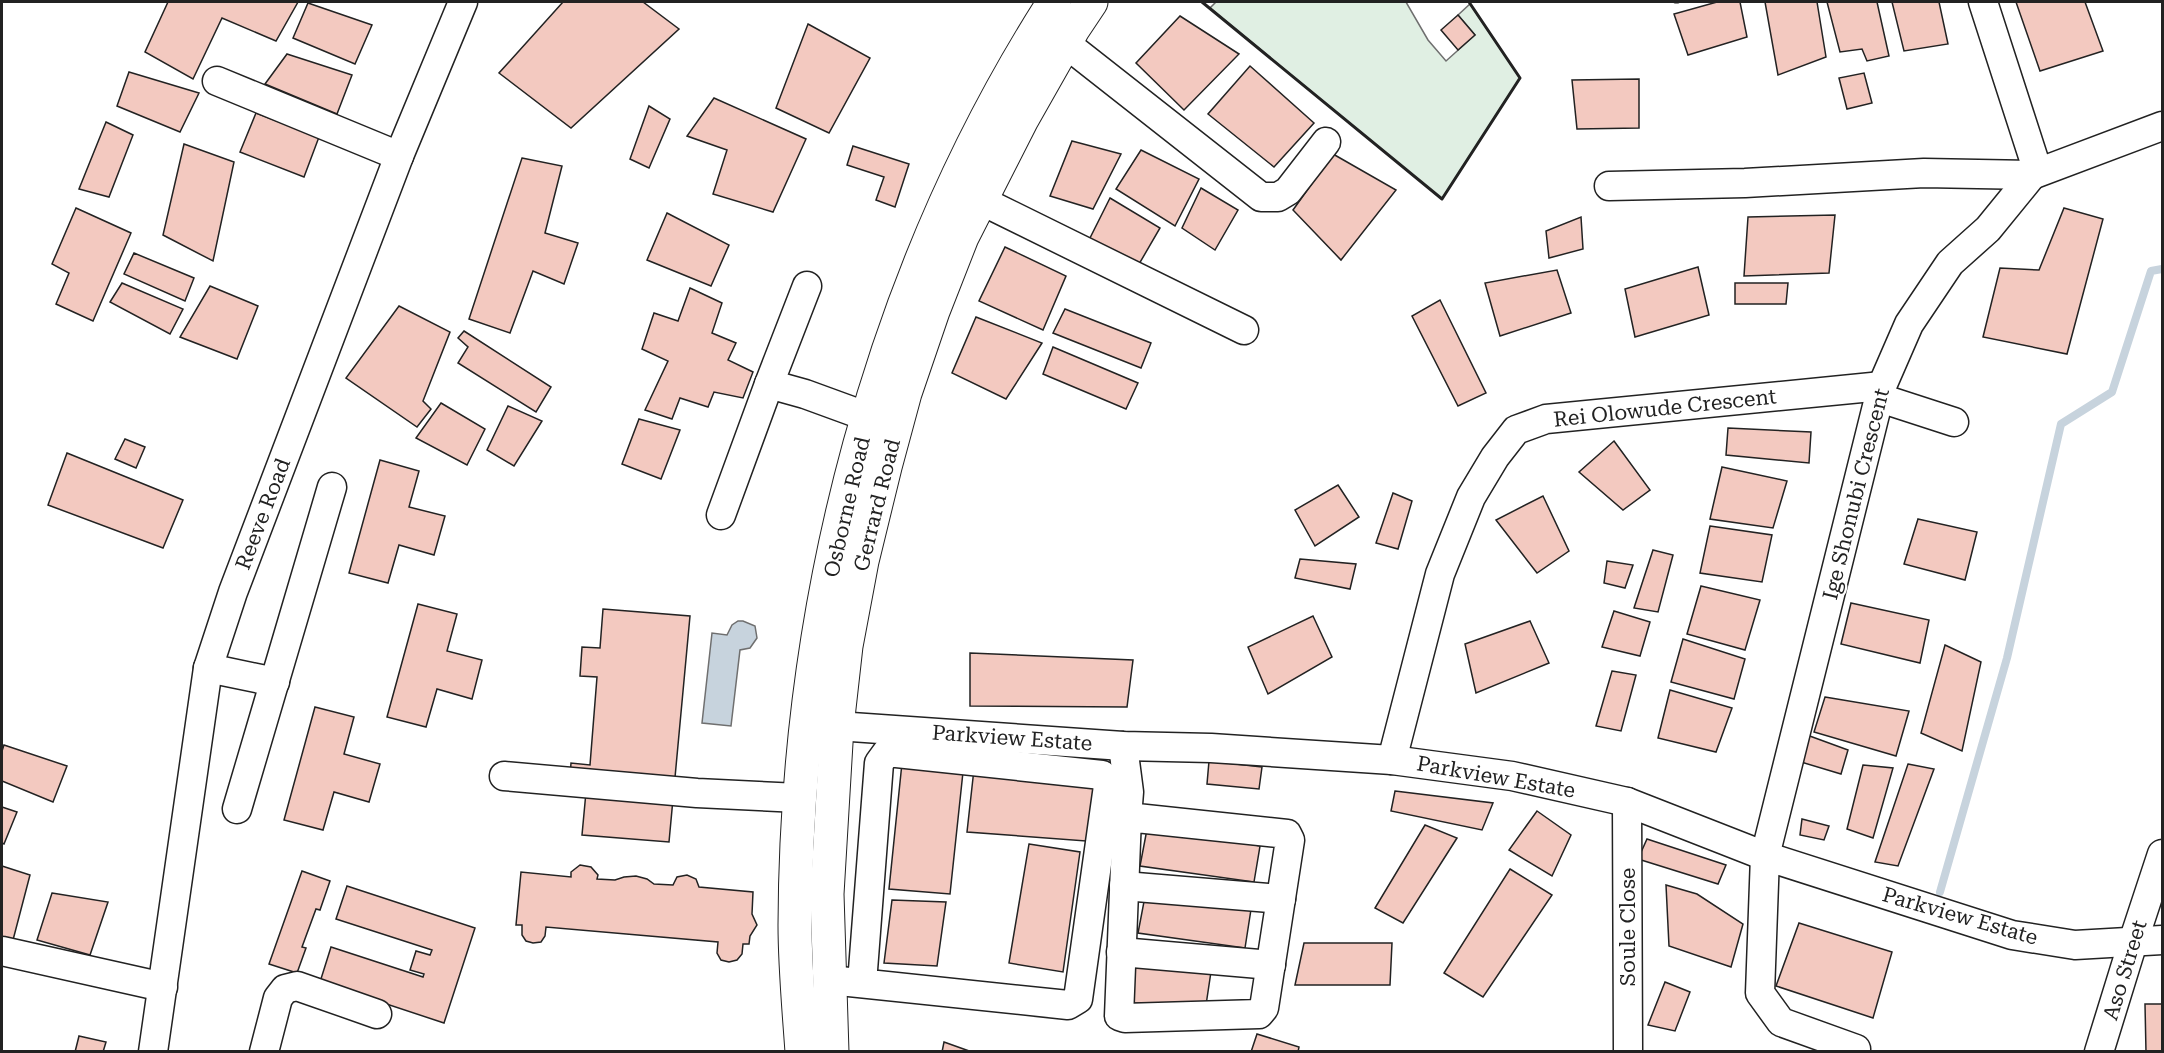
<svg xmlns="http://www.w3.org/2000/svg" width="2164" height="1053" viewBox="0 0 2164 1053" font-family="'Roboto Serif',serif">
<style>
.green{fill:#e0efe3;stroke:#6f6f6f;stroke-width:1.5}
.water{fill:#c7d3dd;stroke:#6f6f6f;stroke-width:1.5}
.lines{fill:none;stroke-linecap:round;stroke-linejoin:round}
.stream{stroke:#c7d3dd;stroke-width:8}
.building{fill:#f3c9c0;stroke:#222;stroke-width:1.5}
.minor-casing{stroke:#222;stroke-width:31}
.major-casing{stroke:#222;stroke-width:35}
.minor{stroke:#fff;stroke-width:28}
.major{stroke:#fff;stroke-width:33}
.wall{stroke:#222;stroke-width:3}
.labels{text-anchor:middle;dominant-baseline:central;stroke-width:4.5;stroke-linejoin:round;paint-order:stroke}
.street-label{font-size:21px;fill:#222;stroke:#fff}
</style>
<rect width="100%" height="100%" fill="#fff"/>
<!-- green -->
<path class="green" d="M1216 2H1406L1428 40 1446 61 1475 35 1458 15 1470 4 1520 78 1442 199 1210 8Z"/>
<!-- water -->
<path class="water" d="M738 621H743L755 626 757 638 750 648 740 650 731 726 702 723 712 633 727 635 732 625Z"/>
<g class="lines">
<!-- stream -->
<path class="stream" d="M1940 892 2007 658 2061 424 2112 392 2151 271 2162 269"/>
</g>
<!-- building -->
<g class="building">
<path d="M168 2H298L276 41 222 18 193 79 145 52Z"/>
<path d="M563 2H643L679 29 571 128 499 73Z"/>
<path d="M1717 2H1740L1747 37 1688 55 1674 14Z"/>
<path d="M1765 2H1817L1826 57 1778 75Z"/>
<path d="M1827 2H1877L1889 56 1867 61 1862 49 1840 52Z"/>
<path d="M1892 2H1939L1948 44 1904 51Z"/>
<path d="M2016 2H2085L2103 51 2040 71Z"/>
<path d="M308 3 372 25 355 64 293 38Z"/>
<path d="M1458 15 1475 35 1458 50 1441 30Z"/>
<path d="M1180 16 1239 54 1184 110 1136 63Z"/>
<path d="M808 24 870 58 829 133 776 108Z"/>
<path d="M287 54 352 75 337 114 265 84Z"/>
<path d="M1250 66 1314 123 1274 167 1208 114Z"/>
<path d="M129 72 199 93 180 132 117 106Z"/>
<path d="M1864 73 1872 103 1847 109 1839 78Z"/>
<path d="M1639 79V128L1577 129 1572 80Z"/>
<path d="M714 98 806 139 773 212 713 194 727 150 687 136Z"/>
<path d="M649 106 670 119 649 168 630 159Z"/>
<path d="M256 113 319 137 304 177 240 152Z"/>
<path d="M106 122 133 135 109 197 79 189Z"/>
<path d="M1072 141 1121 154 1093 209 1050 196Z"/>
<path d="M184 144 234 162 213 261 163 235Z"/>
<path d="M853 146 909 164 895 207 876 200 884 177 847 165Z"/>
<path d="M1141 150 1199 179 1175 226 1116 189Z"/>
<path d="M1333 154 1396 190 1341 260 1293 210Z"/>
<path d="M522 158 562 166 545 233 578 243 564 284 533 271 510 333 469 319Z"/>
<path d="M1201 188 1238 210 1215 250 1182 228Z"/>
<path d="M1110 198 1160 228 1135 271 1087 244Z"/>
<path d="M76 208 131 233 93 321 56 304 69 273 52 264Z"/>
<path d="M2064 208 2103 219 2067 354 1983 337 2000 268 2039 270Z"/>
<path d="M667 213 729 245 711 286 647 260Z"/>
<path d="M1835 215 1829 273 1744 276 1748 217Z"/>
<path d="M1581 217 1583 249 1549 258 1546 231Z"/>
<path d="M1005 247 1066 276 1043 330 979 301Z"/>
<path d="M134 253 194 278 185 301 124 274Z"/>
<path d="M1698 267 1709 315 1635 337 1625 289Z"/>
<path d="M1557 270 1571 313 1500 336 1485 283Z"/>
<path d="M122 283 183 309 170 334 110 302Z"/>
<path d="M1735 283H1788L1786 304H1735Z"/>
<path d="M210 286 258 306 237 359 180 337Z"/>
<path d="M690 288 722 303 712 333 736 343 728 360 753 372 743 398 714 392 708 407 680 398 672 419 645 410 668 361 642 349 654 313 678 321Z"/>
<path d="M1440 300 1486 393 1458 406 1412 316Z"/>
<path d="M399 306 450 332 423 401 431 409 417 427 346 378Z"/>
<path d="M1065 309 1151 343 1141 368 1053 333Z"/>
<path d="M976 317 1042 343 1006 399 952 373Z"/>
<path d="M464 331 551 387 536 412 458 363 468 347 458 338Z"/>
<path d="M1053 347 1138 383 1126 409 1043 374Z"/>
<path d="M441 403 485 429 467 465 416 438Z"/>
<path d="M508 406 542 421 514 466 487 450Z"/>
<path d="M639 419 680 430 661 479 622 464Z"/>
<path d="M1728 428 1811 432 1809 463 1726 455Z"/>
<path d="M125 439 145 447 136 468 115 459Z"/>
<path d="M1614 441 1650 490 1623 510 1579 472Z"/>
<path d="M67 453 183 500 163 548 48 505Z"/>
<path d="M380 460 419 471 409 507 445 516 434 555 399 545 388 583 349 573Z"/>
<path d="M1722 467 1787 481 1773 528 1710 519Z"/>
<path d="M1338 485 1359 517 1315 546 1295 510Z"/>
<path d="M1393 493 1412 501 1398 549 1376 543Z"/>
<path d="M1543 496 1569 551 1537 573 1496 520Z"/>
<path d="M1918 519 1977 532 1965 580 1904 564Z"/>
<path d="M1710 526 1772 535 1762 582 1700 573Z"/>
<path d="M1653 550 1673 555 1658 612 1634 608Z"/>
<path d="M1300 559 1356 564 1350 589 1295 578Z"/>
<path d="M1607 561 1633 565 1625 588 1604 583Z"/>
<path d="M1701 586 1760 600 1745 650 1687 634Z"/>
<path d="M1851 603 1929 620 1920 663 1841 644Z"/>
<path d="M418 604 457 614 447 651 482 660 472 699 437 689 426 727 387 717Z"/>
<path d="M603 609 690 616 669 842 582 835 586 792 569 790 571 763 590 765 597 677 580 676 582 647 600 648Z"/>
<path d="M1614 611 1650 622 1640 656 1602 647Z"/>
<path d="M1313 616 1332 657 1268 694 1248 647Z"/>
<path d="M1530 621 1549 663 1476 693 1465 644Z"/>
<path d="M1683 639 1745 659 1734 699 1671 682Z"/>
<path d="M1945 645 1981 662 1962 751 1921 733Z"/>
<path d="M970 653 1133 660 1127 707 970 706Z"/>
<path d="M1612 671 1636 675 1621 731 1596 726Z"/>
<path d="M1670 690 1732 708 1716 752 1658 738Z"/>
<path d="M1825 697 1909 711 1896 756 1814 732Z"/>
<path d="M315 707 354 717 344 754 380 764 369 802 334 792 323 830 284 820Z"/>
<path d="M1807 735 1848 750 1841 774 1801 762Z"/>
<path d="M4 745 67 766 53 802 2 781V751Z"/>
<path d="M1209 761 1262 767 1259 789 1207 784Z"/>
<path d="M902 763 963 772 950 894 889 889Z"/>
<path d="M1908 764 1934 769 1898 866 1875 862Z"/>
<path d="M1863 765 1893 768 1873 838 1847 829Z"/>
<path d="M974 769 1097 783 1086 841 967 832Z"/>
<path d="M1395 791 1493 803 1482 830 1391 811Z"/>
<path d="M2 807 17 812 4 844 2 843Z"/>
<path d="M1537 811 1571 835 1552 876 1509 850Z"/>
<path d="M1802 819 1829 826 1824 840 1800 835Z"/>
<path d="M1148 824 1260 846 1254 882 1140 866Z"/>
<path d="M1425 825 1457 838 1403 923 1375 908Z"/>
<path d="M1647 839 1726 865 1718 884 1638 859Z"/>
<path d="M1029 844 1080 852 1063 972 1009 963Z"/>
<path d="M580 865 591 867 598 875 597 879 615 880 624 877 636 876 647 879 654 884 673 885 677 877 687 875 696 879 699 887 753 892 752 914 757 925 750 936 749 944H743L742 954 737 960 729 962 721 960 717 953 718 942 546 927 545 936 541 942 533 943 526 941 522 935V925H516L521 872 571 877V872Z"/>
<path d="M2 866 30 875 13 940 2 937Z"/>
<path d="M1510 869 1552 895 1483 997 1444 973Z"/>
<path d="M302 871 330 881 320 910 316 909 302 947 306 948 297 973 269 964Z"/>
<path d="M1666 885 1697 894 1743 924 1731 967 1669 946Z"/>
<path d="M347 886 475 928 444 1023 320 982 331 947 423 977 424 974 410 970 416 951 430 955 432 950 336 919Z"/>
<path d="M1146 891 1252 903 1245 948 1138 933Z"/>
<path d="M52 893 108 902 90 955 37 940Z"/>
<path d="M892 900 946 902 937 966 884 963Z"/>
<path d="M1799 923 1892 952 1873 1018 1776 986Z"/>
<path d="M1304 943H1392L1390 985H1295Z"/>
<path d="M1134 964 1212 965 1206 1005 1133 1003Z"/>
<path d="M1665 982 1690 992 1675 1031 1648 1025Z"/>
<path d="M2145 1004H2162V1052H2146Z"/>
<path d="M1257 1034 1299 1047 1298 1052H1251Z"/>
<path d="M79 1036 106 1042 103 1052H75Z"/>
<path d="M944 1042 972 1052H942Z"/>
</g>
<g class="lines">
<defs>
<g id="minor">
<path d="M1983 2 2038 172"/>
<path d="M1065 43 1261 197H1278L1288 191 1326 142"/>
<path d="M217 81 399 156"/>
<path d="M1609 186 1745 183 1924 173 2032 175 2162 126"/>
<path d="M980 200 1244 330"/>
<path d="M807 286 769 384 805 394 868 417"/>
<path d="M1880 398 1954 422"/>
<path d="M721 515 769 384"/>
<path d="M208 668 275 682"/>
<path d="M837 726 1123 746 1211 748 1392 760 1512 776 1627 802 1765 856 2012 935 2075 945 2162 940"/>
<path d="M1123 746 1129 792 1127 817 1119 1016 1125 1018 1259 1014 1264 1008 1290 840 1287 834 1127 817"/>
<path d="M1392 760 1440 574 1471 497 1495 457 1516 430 1546 419 1882 386"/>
<path d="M504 776 697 793 799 798"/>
<path d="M1627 802 1628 1052"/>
<path d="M237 809 332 487"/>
<path d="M1124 886 1281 899"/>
<path d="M2 951 163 987"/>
<path d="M1121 952 1271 965"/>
<path d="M830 980 1068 1005 1078 999 1108 786 1102 775 887 752 879 763 862 983"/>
<path d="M1856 1049 1781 1022 1760 993 1765 856 1882 386 1909 324 1950 263 1988 229 2032 175"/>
<path d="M153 1052 208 668 233 592 399 156 463 2"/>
<path d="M264 1052 278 998 285 989 297 986 377 1014"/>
<path d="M2099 1052 2133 942 2162 854"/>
</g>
<g id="major">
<path d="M802 1052C799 1009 795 967 795 925 796 604 880 273 1054 2"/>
<path d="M832 1052 827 894 837 726 846 646 862 561 885 467 905 393 933 311 962 237 1022 119 1073 29 1091 2"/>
</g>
</defs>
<!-- minor casing -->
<use href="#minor" class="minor-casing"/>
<!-- major casing -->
<use href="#major" class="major-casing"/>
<!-- minor -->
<use href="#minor" class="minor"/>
<!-- major -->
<use href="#major" class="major"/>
<!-- wall -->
<g class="wall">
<path d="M1202 2 1442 199 1520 78 1469 2"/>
<path d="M1675 2H1678"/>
</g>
</g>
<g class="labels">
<!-- street labels -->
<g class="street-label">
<text transform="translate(1665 408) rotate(-6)">Rei Olowude Crescent</text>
<text transform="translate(1856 494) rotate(-76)">Ige Shonubi Crescent</text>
<text transform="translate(877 505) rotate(-76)">Gerrard Road</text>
<text transform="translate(847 507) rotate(-77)">Osborne Road</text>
<text transform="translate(263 514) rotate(-69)">Reeve Road</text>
<text transform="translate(1012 738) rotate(4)">Parkview Estate</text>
<text transform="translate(1496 777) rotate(10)">Parkview Estate</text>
<text transform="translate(1960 916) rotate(16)">Parkview Estate</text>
<text transform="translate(1628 927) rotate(-90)">Soule Close</text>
<text transform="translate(2125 970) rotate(-73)">Aso Street</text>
</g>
</g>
<!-- border -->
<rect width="2164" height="1053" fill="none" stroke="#222222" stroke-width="6"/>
</svg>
